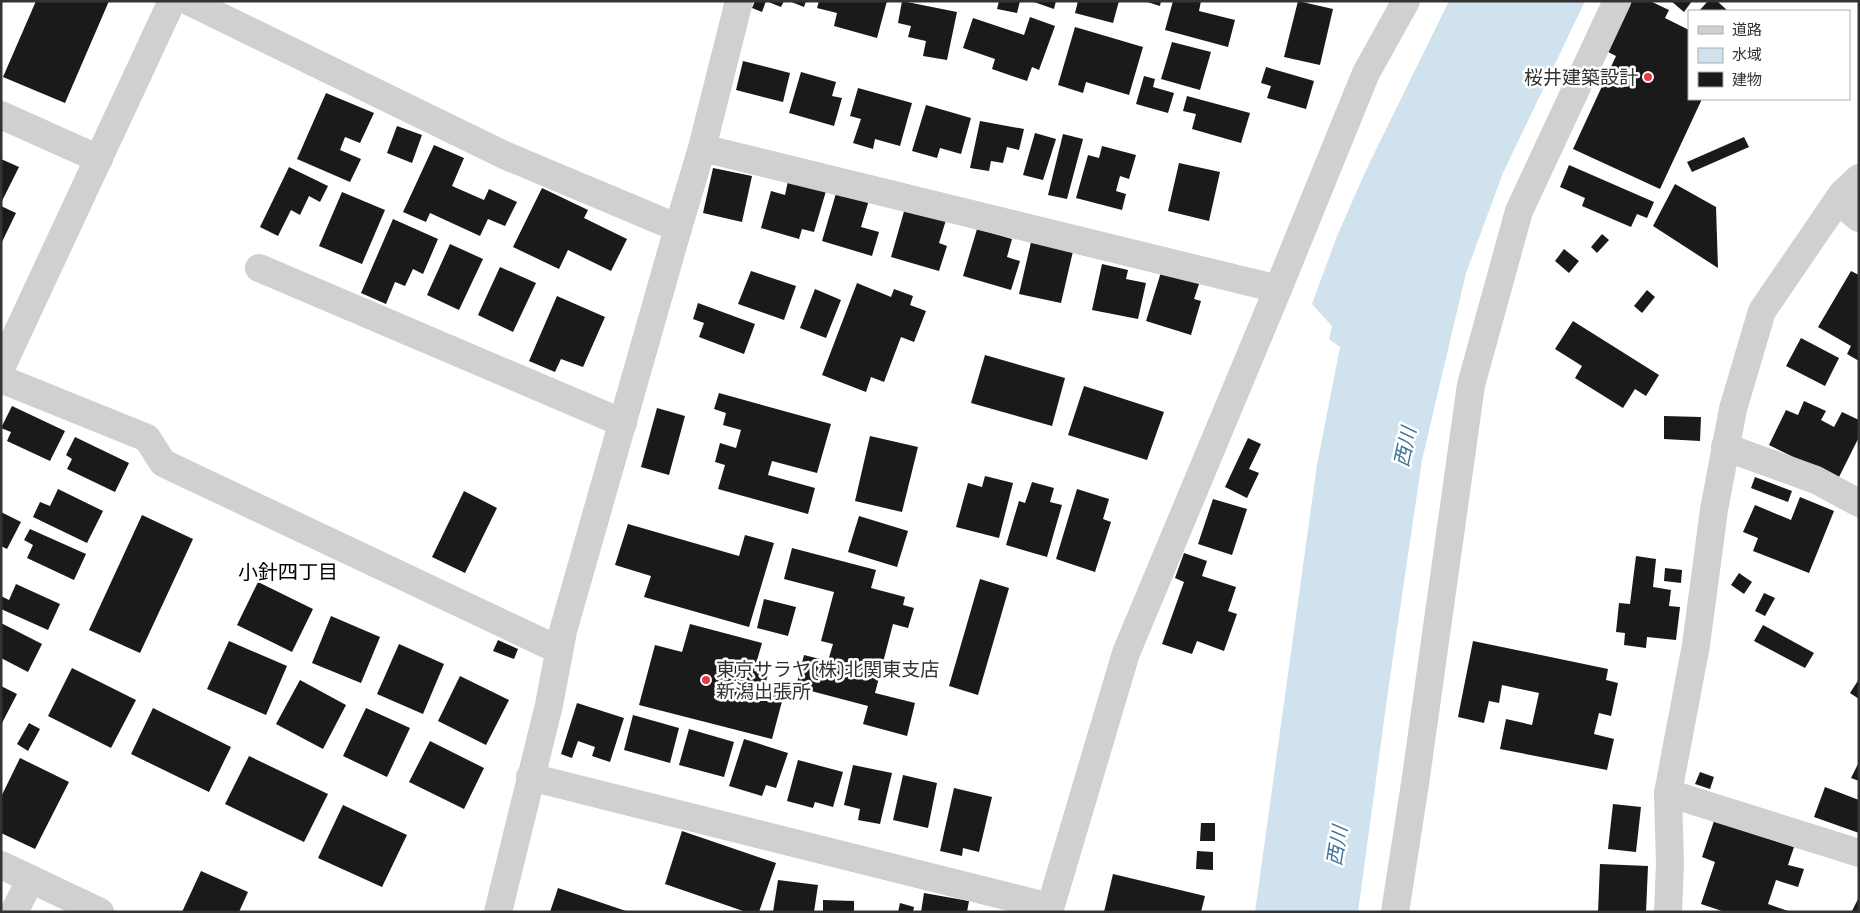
<svg xmlns="http://www.w3.org/2000/svg" width="1860" height="913" viewBox="0 0 1860 913" font-family="'Space Grotesk','Noto Sans JP',sans-serif">
<style>
.water{fill:#cfe2ee}
.building{fill:#1a1a1a}
.lines{fill:none;stroke-linecap:round;stroke-linejoin:round}
.minor{stroke:#d0d0d0;stroke-width:28}
.poi-dot{fill:#e63946;stroke:#fff;stroke-width:2}
.labels{text-anchor:middle;dominant-baseline:central;stroke-width:5;stroke-linejoin:round;paint-order:stroke}
.poi-label{font-size:19px;fill:#333;stroke:#fff;text-anchor:end}
.water-label{font-size:20px;font-style:italic;fill:#3f7597;stroke:#fff}
.neighbourhood-label{font-size:20px;fill:#000;stroke:#fff}
</style>
<rect width="100%" height="100%" fill="#fff"/>
<!-- water -->
<path class="water" d="M1449 1H1585L1503 173 1466 273 1422 460 1389 684 1358 912H1255L1317 465 1340 347 1329 339 1332 326 1312 304 1337 236 1367 168Z"/>
<!-- building -->
<g class="building">
<path d="M36 1H109L65 103 3 77Z"/>
<path d="M755 1H766L762 12 752 8Z"/>
<path d="M766 1H784L781 7Z"/>
<path d="M789 1H806L804 7Z"/>
<path d="M819 1H887L877 38 834 26 837 13 817 8Z"/>
<path d="M902 1 957 12 947 60 923 56 926 41 908 37 911 26 898 23Z"/>
<path d="M999 1H1020L1017 13 997 9Z"/>
<path d="M1031 1H1056L1054 9Z"/>
<path d="M1078 1H1119L1113 23 1075 13Z"/>
<path d="M1144 1H1161L1160 6Z"/>
<path d="M1173 1H1201L1199 11 1235 20 1228 47 1165 30Z"/>
<path d="M1298 1 1333 9 1320 65 1284 57Z"/>
<path d="M1632 1H1650L1669 10 1665 18 1689 30V99H1702L1660 189 1573 149 1616 56 1608 52Z"/>
<path d="M1671 1H1692L1684 12Z"/>
<path d="M1708 1H1717L1728 11H1699Z"/>
<path d="M1030 17 1055 26 1039 70 1032 67 1027 81 992 69 995 59 963 48 973 18 1024 35Z"/>
<path d="M1075 27 1143 47 1129 95 1086 82 1083 93 1058 85Z"/>
<path d="M1172 42 1211 52 1200 90 1161 79Z"/>
<path d="M743 61 790 73 783 102 736 90Z"/>
<path d="M1266 67 1314 81 1306 109 1267 98 1271 86 1261 83Z"/>
<path d="M801 72 836 82 832 96 842 98 834 126 789 113Z"/>
<path d="M1144 76 1155 79 1153 87 1174 93 1168 113 1136 104Z"/>
<path d="M858 88 912 103 900 146 875 139 873 149 853 143 861 119 850 116Z"/>
<path d="M326 93 374 113 360 143 345 137 340 150 361 159 350 182 297 159Z"/>
<path d="M1187 96 1250 113 1241 143 1192 129 1196 114 1183 111Z"/>
<path d="M926 105 971 118 961 154 940 148 937 158 912 151Z"/>
<path d="M980 121 1024 129 1019 150 1007 147 1003 163 991 161 989 171 970 168Z"/>
<path d="M397 126 422 135 412 163 387 153Z"/>
<path d="M1035 133 1056 139 1043 180 1023 175Z"/>
<path d="M1063 134 1083 139 1067 199 1048 195Z"/>
<path d="M1744 137 1749 147 1692 172 1687 162Z"/>
<path d="M434 145 464 158 452 186 484 200 489 189 517 202 505 226 488 219 480 236 430 213 426 222 403 212Z"/>
<path d="M1102 146 1136 155 1129 179 1120 176 1116 191 1126 194 1122 210 1076 198 1088 155 1099 158Z"/>
<path d="M1 159 19 167 1 203Z"/>
<path d="M1179 163 1220 172 1209 221 1168 211Z"/>
<path d="M1569 165 1654 202 1647 218 1637 214 1631 227 1582 206 1585 198 1560 187Z"/>
<path d="M289 167 328 186 320 202 309 196 300 215 291 210 278 236 260 227Z"/>
<path d="M713 168 752 176 742 222 703 213Z"/>
<path d="M788 181 826 191 814 232 802 229 799 239 761 228 771 191 785 195Z"/>
<path d="M1675 184 1716 207 1718 268 1653 226Z"/>
<path d="M542 188 588 210 584 218 627 239 611 271 568 250 559 269 513 247Z"/>
<path d="M837 190 869 200 861 227 879 232 872 256 822 241Z"/>
<path d="M342 192 385 210 362 264 319 246Z"/>
<path d="M1 206 16 213 1 244Z"/>
<path d="M905 208 946 220 939 243 947 246 939 271 891 257Z"/>
<path d="M393 219 438 239 423 274 413 269 405 286 395 282 386 304 361 293Z"/>
<path d="M977 229 1012 239 1007 257 1020 261 1011 290 963 276Z"/>
<path d="M1602 234 1609 240 1597 253 1591 247Z"/>
<path d="M1032 238 1074 247 1061 303 1019 294Z"/>
<path d="M450 244 483 259 459 310 427 295Z"/>
<path d="M1564 249 1579 261 1569 273 1555 261Z"/>
<path d="M1102 264 1128 270 1126 279 1146 283 1138 319 1092 310Z"/>
<path d="M500 267 536 283 513 332 478 315Z"/>
<path d="M1162 269 1200 281 1194 299 1201 301 1191 335 1146 321Z"/>
<path d="M751 271 796 286 784 320 738 304Z"/>
<path d="M1851 271 1859 275V361L1847 354 1851 346 1818 327Z"/>
<path d="M857 283 891 297 894 289 913 296 910 305 926 311 914 342 901 337 884 382 871 377 866 392 822 375Z"/>
<path d="M815 289 841 300 826 338 800 328Z"/>
<path d="M1647 290 1655 297 1642 313 1634 306Z"/>
<path d="M557 296 605 317 583 367 561 359 555 372 529 361Z"/>
<path d="M698 303 755 324 744 354 699 337 704 323 693 319Z"/>
<path d="M1573 321 1659 375 1646 396 1635 389 1623 408 1575 378 1582 366 1555 349Z"/>
<path d="M1801 338 1839 358 1825 386 1786 366Z"/>
<path d="M985 355 1065 378 1052 426 971 403Z"/>
<path d="M1084 386 1164 412 1147 460 1068 435Z"/>
<path d="M719 393 831 424 817 473 772 461 768 475 815 488 808 514 718 489 725 465 715 462 720 443 736 448 741 430 723 425 726 413 714 409Z"/>
<path d="M1804 401 1826 411 1821 420 1834 427 1842 412 1859 420V437L1838 479 1769 445 1786 410 1798 415Z"/>
<path d="M12 406 65 431 50 461 7 441 11 432 1 428Z"/>
<path d="M657 408 685 416 669 475 641 467Z"/>
<path d="M1664 416 1701 417 1700 441 1664 439Z"/>
<path d="M870 436 918 447 902 512 855 501Z"/>
<path d="M75 437 129 463 115 492 67 469 72 459 66 455Z"/>
<path d="M1248 438 1261 444 1249 469 1259 473 1247 498 1225 487Z"/>
<path d="M985 476 1013 483 999 538 956 527 968 483 982 487Z"/>
<path d="M1755 477 1792 491 1788 502 1751 488Z"/>
<path d="M1032 482 1054 488 1050 502 1062 505 1047 557 1006 545 1019 501 1025 503Z"/>
<path d="M58 489 103 511 87 543 33 517 40 502 50 506Z"/>
<path d="M1077 489 1109 499 1103 519 1111 522 1095 572 1056 559Z"/>
<path d="M464 491 497 508 465 573 432 557Z"/>
<path d="M1800 497 1834 511 1809 573 1753 551 1758 538 1743 532 1755 505 1791 520Z"/>
<path d="M1213 499 1247 509 1232 555 1198 544Z"/>
<path d="M1 512 21 522 7 549 1 546Z"/>
<path d="M142 515 193 539 140 653 89 630Z"/>
<path d="M859 516 908 531 897 567 848 552Z"/>
<path d="M628 524 739 556 745 535 774 543 749 627 644 597 651 576 615 565Z"/>
<path d="M30 529 86 554 74 580 27 558 33 545 24 540Z"/>
<path d="M792 548 876 570 871 588 905 597 903 605 914 608 908 628 893 624 875 693 915 703 907 736 863 724 868 706 796 687 804 655 828 661 833 644 821 641 834 592 784 579Z"/>
<path d="M1184 553 1207 561 1202 576 1236 587 1228 611 1237 614 1224 651 1197 641 1192 654 1162 644 1184 582 1175 578Z"/>
<path d="M1636 556 1656 559 1653 587 1671 590 1669 606 1680 607 1676 640 1647 637 1646 648 1624 645 1625 633 1616 632 1619 603 1630 604Z"/>
<path d="M1665 568 1682 570 1681 583 1664 581Z"/>
<path d="M1739 573 1752 582 1744 594 1731 585Z"/>
<path d="M980 579 1009 588 978 695 949 686Z"/>
<path d="M258 582 313 609 292 652 237 625Z"/>
<path d="M16 584 60 604 48 630 1 609V596L9 600Z"/>
<path d="M1764 593 1775 598 1765 616 1755 611Z"/>
<path d="M764 599 796 607 788 636 757 628Z"/>
<path d="M331 616 380 637 361 683 312 663Z"/>
<path d="M1 623 42 644 28 672 1 658Z"/>
<path d="M690 624 762 643 754 671 768 674 765 685 785 690 772 739 639 705 655 645 682 652Z"/>
<path d="M1763 625 1814 653 1805 668 1754 641Z"/>
<path d="M498 640 518 649 514 659 493 651Z"/>
<path d="M229 641 287 666 266 715 207 689Z"/>
<path d="M1473 641 1608 669 1606 680 1618 683 1611 716 1599 713 1594 734 1614 739 1607 770 1500 749 1506 719 1532 725 1539 693 1502 685 1499 703 1489 701 1484 723 1458 717Z"/>
<path d="M399 644 444 664 423 714 377 694Z"/>
<path d="M72 668 136 700 111 748 48 716Z"/>
<path d="M460 676 509 700 486 745 438 721Z"/>
<path d="M1859 679V699L1850 693Z"/>
<path d="M300 680 346 705 323 749 276 724Z"/>
<path d="M1 686 17 694 1 725Z"/>
<path d="M577 703 624 718 610 762 592 756 595 747 578 741 572 758 561 754Z"/>
<path d="M153 708 231 747 209 792 131 754Z"/>
<path d="M366 708 410 728 387 777 343 756Z"/>
<path d="M633 715 679 728 670 763 624 750Z"/>
<path d="M29 723 40 729 28 751 17 744Z"/>
<path d="M689 729 734 742 724 777 679 765Z"/>
<path d="M744 739 788 753 776 788 766 785 762 796 729 786Z"/>
<path d="M430 741 484 768 464 809 409 782Z"/>
<path d="M249 756 328 794 304 842 225 804Z"/>
<path d="M20 758 69 782 35 849 1 833V797Z"/>
<path d="M798 760 843 772 833 807 815 802 813 808 787 801Z"/>
<path d="M1859 762V781L1851 778Z"/>
<path d="M853 765 892 773 880 824 858 820 860 809 844 805Z"/>
<path d="M1700 772 1714 777 1710 789 1695 784Z"/>
<path d="M903 775 937 783 928 828 893 820Z"/>
<path d="M1825 787 1859 800V833L1814 817Z"/>
<path d="M954 788 992 797 979 852 963 848 962 856 940 851Z"/>
<path d="M1613 804 1641 807 1636 852 1608 849Z"/>
<path d="M343 805 407 835 382 887 318 858Z"/>
<path d="M1714 821 1794 847 1788 865 1804 869 1798 887 1776 880 1768 904 1791 912H1725L1701 904 1715 862 1702 857Z"/>
<path d="M1201 823H1215V841H1200Z"/>
<path d="M682 831 776 863 759 912H746L665 884Z"/>
<path d="M1197 851 1213 852V870L1196 869Z"/>
<path d="M1600 864 1648 866 1646 912H1598Z"/>
<path d="M201 871 248 892 239 912H182Z"/>
<path d="M1113 874 1205 896 1201 912H1104Z"/>
<path d="M778 880 818 885 814 912H773Z"/>
<path d="M558 888 626 911V912H550Z"/>
<path d="M924 893 969 901 967 912H921Z"/>
<path d="M1859 897V912H1854L1852 911Z"/>
<path d="M823 900 854 901V912H823Z"/>
<path d="M900 903 914 907 913 912H898Z"/>
</g>
<g class="lines">
<!-- minor -->
<g class="minor">
<path d="M188 1 504 155 678 228"/>
<path d="M1 115 99 159"/>
<path d="M702 148 1278 289"/>
<path d="M1838 201 1859 218"/>
<path d="M259 268 623 423"/>
<path d="M1 368 172 1"/>
<path d="M1 379 147 438 163 463 559 650"/>
<path d="M1725 447 1816 480 1859 503"/>
<path d="M530 777 1050 907"/>
<path d="M1668 793 1859 853"/>
<path d="M1 865 100 912"/>
<path d="M14 912 31 879"/>
<path d="M498 912 549 705 563 631 678 228 702 148 739 1"/>
<path d="M1049 912 1126 653 1278 289 1366 73 1406 1"/>
<path d="M1395 912 1415 784 1471 385 1519 211 1617 1"/>
<path d="M1668 912 1670 864 1668 793 1696 645 1714 510 1733 409 1762 311 1842 194 1859 178"/>
</g>
</g>
<!-- markers -->
<g class="poi-dot">
<circle cx="1648" cy="77" r="5"/>
<circle cx="706" cy="680" r="5"/>
</g>
<g class="labels">
<!-- poi labels -->
<g class="poi-label">
<text x="1638" y="77">桜井建築設計</text>
<text x="716" y="669" text-anchor="start">東京サラヤ(株)北関東支店<tspan x="716" dy="22">新潟出張所</tspan></text>
</g>
<!-- water labels -->
<g class="water-label">
<text transform="translate(1405 447) rotate(-78)">西川</text>
<text transform="translate(1337 846) rotate(-81)">西川</text>
</g>
<!-- neighbourhood labels -->
<g class="neighbourhood-label">
<text x="288" y="572">小針四丁目</text>
</g>
</g>
<!-- border -->
<rect width="1860" height="913" fill="none" stroke="#333333" stroke-width="5"/>
<!-- legend -->
<rect x="1688" y="10" width="162" height="90" fill="#ffffff" stroke="#adadad"/>
<rect x="1698" y="26" width="25" height="8" fill="#d0d0d0" stroke="#adadad"/>
<text x="1732" y="35" font-size="15" fill="#333333">道路</text>
<rect x="1698" y="48" width="25" height="15" fill="#cfe2ee" stroke="#adadad"/>
<text x="1732" y="60" font-size="15" fill="#333333">水域</text>
<rect x="1698" y="72" width="25" height="15" fill="#1a1a1a" stroke="#adadad"/>
<text x="1732" y="85" font-size="15" fill="#333333">建物</text>
</svg>
